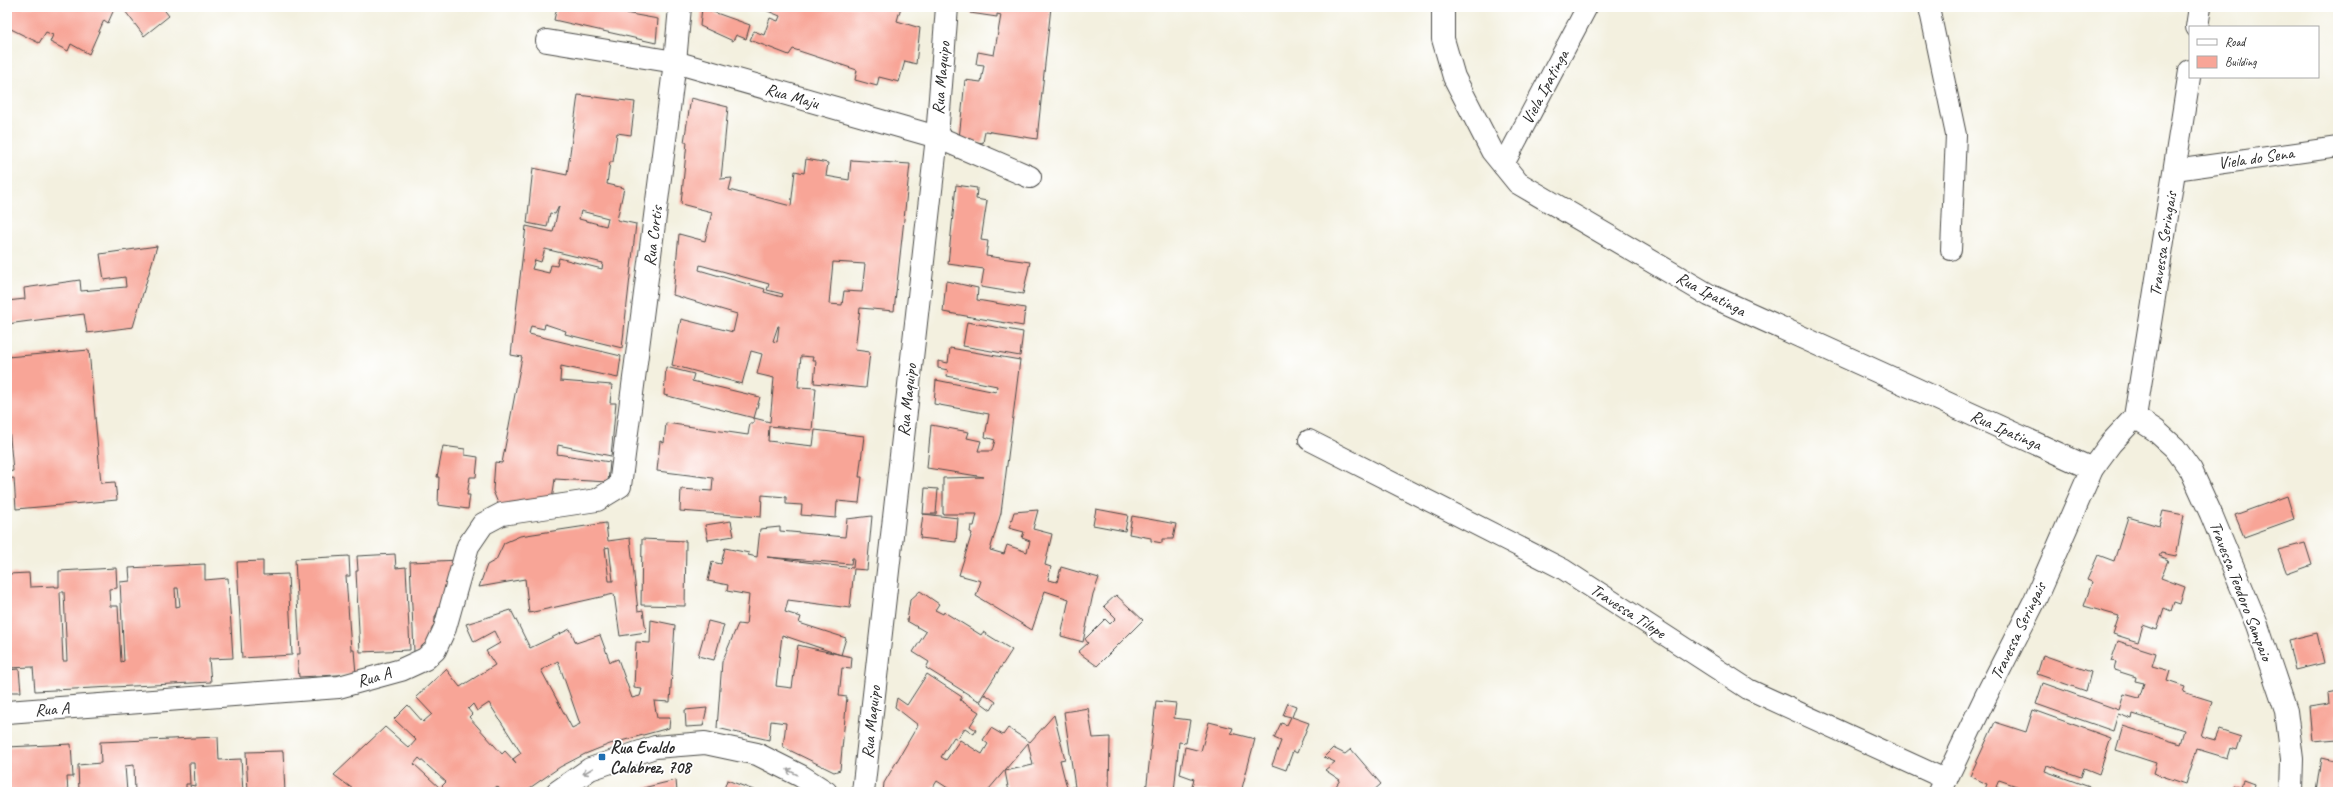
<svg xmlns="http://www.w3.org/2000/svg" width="2345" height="799" viewBox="0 0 2345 799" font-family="Caveat,sans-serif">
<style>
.building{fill:#f8a597;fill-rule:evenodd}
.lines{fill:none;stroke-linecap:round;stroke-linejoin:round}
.lane-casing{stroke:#494946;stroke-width:22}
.street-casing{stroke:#494946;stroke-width:24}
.lane{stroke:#fff;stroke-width:20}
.street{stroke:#fff;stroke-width:22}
.oneway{stroke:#a0a0a0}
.poi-dot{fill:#1f6fb2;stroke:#fff;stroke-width:1.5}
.labels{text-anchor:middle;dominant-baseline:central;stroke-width:3.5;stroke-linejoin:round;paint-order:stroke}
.street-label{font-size:17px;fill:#2b2b2b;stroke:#fff}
.poi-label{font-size:17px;font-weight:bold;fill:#2b2b2b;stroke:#fff;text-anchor:start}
</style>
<rect width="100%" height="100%" fill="#fff"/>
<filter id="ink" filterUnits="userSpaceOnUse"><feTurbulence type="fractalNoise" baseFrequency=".025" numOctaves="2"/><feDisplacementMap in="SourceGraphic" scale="8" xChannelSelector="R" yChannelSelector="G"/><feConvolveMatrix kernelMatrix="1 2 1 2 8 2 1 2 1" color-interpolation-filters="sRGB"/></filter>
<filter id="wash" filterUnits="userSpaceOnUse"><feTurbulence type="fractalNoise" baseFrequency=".012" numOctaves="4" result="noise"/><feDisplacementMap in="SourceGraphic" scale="16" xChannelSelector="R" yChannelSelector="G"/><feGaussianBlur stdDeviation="0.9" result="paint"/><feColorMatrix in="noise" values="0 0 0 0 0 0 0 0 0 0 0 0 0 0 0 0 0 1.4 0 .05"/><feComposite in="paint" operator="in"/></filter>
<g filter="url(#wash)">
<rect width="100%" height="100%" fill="#f3f0df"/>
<g id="blocks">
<!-- building -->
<g class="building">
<path d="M7 7H62L65 9 66 7H115L108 23 104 20 89 54 71 44 68 51 50 42 53 35 46 32 39 43 7 27Z"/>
<path d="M122 7H162L169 16 144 36Z"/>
<path d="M557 7H592L658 19 656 43 554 20Z"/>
<path d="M631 7H659V9Z"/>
<path d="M758 7H901L897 21 920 28 916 64 905 61 899 82 879 77 877 86 855 80 857 70 793 49 789 55 750 40 754 31 764 35 770 18 778 21 780 16Z"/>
<path d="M971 7H1051L1037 139 985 131 983 143 959 139 965 80 981 82 984 65 976 64 978 52 994 55 1001 15 997 14V17L970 13Z"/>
<path d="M702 8 750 25 746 39 736 35 733 41 700 26Z"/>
<path d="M578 95 635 102 631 135 617 133 613 162H610L607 184 624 188 617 220 636 224 622 348 565 334 566 331 545 324 544 329 531 326 529 334 621 356 618 378 561 366 560 381 612 385 610 403H616L611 456 558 445 557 454 610 462 608 482 555 479 552 500 500 508 493 491 495 462 502 463 522 357 511 355 526 226 553 232 559 206 555 214 550 213 547 227 527 223 533 168 567 175ZM581 211 608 218 606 226 579 219ZM545 249 603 263 602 269 559 258 557 266 551 265 549 273 532 269 535 260 541 262Z"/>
<path d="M691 98 728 107 721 179 732 178 729 190 791 206 795 171 804 173 806 159 828 163 826 176 849 180 851 160 910 164 894 311 860 308 855 350 870 352 866 388 814 383 816 361H812L813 357 801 356 798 387 816 388 812 430 769 426 768 441 813 446 815 430 864 436 859 477H862L859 503 837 501 836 518 801 515 802 505 786 504V497L762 495 761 517 680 511 681 489 712 491 713 478 657 471 660 441 664 443 666 423 748 435 750 423H754V418L770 422 774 378 757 374 762 354 751 351 742 384 672 365 681 319 733 332 737 314 673 295 679 234 705 241 712 212 681 204 687 142H684ZM833 262 865 264 862 292 844 291 842 305 829 304ZM700 265 769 284 767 290 783 294 782 297 764 292 765 289 699 270ZM778 326H779L777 342 773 341Z"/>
<path d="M956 185 977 188 976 199 987 201 981 240 988 241 986 256 1030 262 1023 294 981 287 984 269 948 264Z"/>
<path d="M157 246 133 327 87 333 84 314 7 324V301L25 299 24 288 80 280 81 291 126 287 125 277 104 280 100 254Z"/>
<path d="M946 281 978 288 977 300 1025 308 1023 326 943 312Z"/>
<path d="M967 322 1023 332 1020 356 963 346Z"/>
<path d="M950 348 1020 360 1001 513 990 550 1004 554 1007 545 1027 552 1030 541 1022 538 1024 532 1009 528 1014 512 1038 510 1033 529 1052 534 1045 565 1051 567 1048 580 1057 582 1061 567 1099 578 1093 594 1083 642 1061 636 1069 599 1045 591 1032 630 976 596 981 581 959 575 972 533 970 532 971 526H974L977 514H943V478L984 477 927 468 931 425 969 432 967 438 981 441 978 451H992L995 440 985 437 989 414 934 404 936 380 996 392 997 386 947 376 948 370 938 368V361L948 363Z"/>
<path d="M89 350 101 483 115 482 117 500 16 509 14 478 7 479V472L13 471 7 405V357Z"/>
<path d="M666 367 694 374 692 381 760 397 754 418 664 395Z"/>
<path d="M443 446 465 449V455L478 457 476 477H470L467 495H470L468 509 438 505 439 477H437Z"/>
<path d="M925 488 938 489 936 514H923Z"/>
<path d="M2287 496 2294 519 2244 537 2235 515Z"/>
<path d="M1096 509 1128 515 1125 531 1093 525Z"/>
<path d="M2163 511 2184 515 2176 556 2161 553 2159 556 2168 560 2161 578 2185 587 2180 604 2174 602 2171 611 2164 608 2157 630 2143 625 2138 642 2113 634 2119 616 2084 606 2092 582 2087 580 2098 555 2114 561 2128 517 2159 526Z"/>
<path d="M923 514 958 518 956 542 920 538Z"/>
<path d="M872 516 867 570 854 569 850 608 788 600 785 612 801 617 799 623 846 638 841 655 782 635 776 686 792 688 798 645 819 650 852 657 851 669 842 668 839 696 847 697 840 770 834 772 783 747 786 723 771 721 769 740 717 728 722 662 738 624 746 625 749 595 727 591 728 585 708 581 712 562 721 564 725 548 749 553 748 555 757 557 760 529 780 527V531L845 537 847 519ZM767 557 851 564 852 558H854L853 568Z"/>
<path d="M1132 516 1176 524 1173 539H1162V543L1151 541V538L1129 534Z"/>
<path d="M731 521 734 536 708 540 705 525Z"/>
<path d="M606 523 608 541 630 538 638 611 643 610 646 632 620 636 614 594 529 613 525 579 479 587 487 565 496 560 504 543 520 536ZM609 547 613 581H609L605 548Z"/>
<path d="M642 539 686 541 685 606 641 605Z"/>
<path d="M2305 543 2312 565 2287 574 2278 550Z"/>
<path d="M395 554 396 568 406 567 410 650 360 652 356 571H358L357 556Z"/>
<path d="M349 556 350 576H346L351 650H354L356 674 299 677 297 654H300L295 559Z"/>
<path d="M462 560 435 617V629L426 656 414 652 410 562Z"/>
<path d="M263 561V575L288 574 292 655 242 658 237 562Z"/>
<path d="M205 564V580L228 578 233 658 209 659 211 682 35 691 33 667 7 668 8 574 29 573 30 587 55 586V587H59V571L116 568 117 588 109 589 110 606H118L121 662 124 661 120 582 130 581 129 568ZM175 588H178L180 606 176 607ZM60 592H64L67 661H63Z"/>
<path d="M920 591 939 604 935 610 943 614 944 612 981 635 983 632 1012 650 979 701 926 668 929 662 913 652 926 632 907 621 910 600Z"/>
<path d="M1116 595 1143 620 1097 666 1078 652 1088 643 1085 639 1105 619 1110 624 1116 618 1104 606Z"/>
<path d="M511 610 530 648 570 629 576 643 600 635 610 662 618 659 632 698 640 696 642 689 634 688 636 642 650 643 651 620 675 625 670 702 654 701 657 718H670L669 728 610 744 585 754 560 767 524 792H502L497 786 490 792H357L334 775 385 727 409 748 416 740 394 719 408 705 423 722 432 714 416 697 446 669 460 687 495 665 486 651 500 643 494 631 474 642 466 624ZM558 661 580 724 572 728 541 670ZM489 703 521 753 513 759 516 763 505 751 502 754 469 717 472 714 468 709 473 704 477 711ZM419 758 446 782 440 788 414 764Z"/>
<path d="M708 621 724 625 714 660 698 656Z"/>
<path d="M2317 633 2324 663 2295 670 2288 640Z"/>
<path d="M2118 641 2156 653 2152 666 2170 671 2167 681 2185 687 2183 692 2212 701 2201 736 2215 740 2219 730 2241 737 2237 750 2230 748 2227 758 2197 749 2186 784 2153 773 2156 763 2116 750 2123 726 2180 744 2184 730 2133 714 2132 719 2118 714 2113 731 2036 704 2043 683 2119 710 2124 694 2139 698 2144 683 2135 681 2136 677 2114 670 2116 662 2111 661Z"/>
<path d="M2043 655 2091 672 2086 691 2037 674Z"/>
<path d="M19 669 21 692H7V670Z"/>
<path d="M927 674 962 697 960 700 979 712 970 726 976 730 974 734 965 728 957 739 954 737 941 757 946 760 960 740 982 754 988 744 983 740 991 728 1003 735 1008 728 1030 742 1054 715 1065 759 1060 760 1068 792H1009L1005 771 1033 765 1028 743 989 789 992 792H954L937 781 930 792H883L884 783 918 725 895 707 897 698 907 705Z"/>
<path d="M2338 691V739L2312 741 2309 707 2329 704 2328 693Z"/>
<path d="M985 694 996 702 991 710 980 702Z"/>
<path d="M1156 701 1176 703 1174 718 1190 720 1186 743 1179 742 1174 792H1146Z"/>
<path d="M1288 703 1296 706 1292 717 1309 723 1297 753 1293 751 1286 770 1272 765 1281 741 1274 738 1281 723 1287 725 1291 717 1283 715Z"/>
<path d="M707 708 703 726 686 727 685 710Z"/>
<path d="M1088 708 1093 738 1110 737 1109 792H1072L1071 787H1075L1064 712Z"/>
<path d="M2033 710 2111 738 2099 774 2084 768 2081 777 2047 765 2045 771 2095 789 2094 792H2034L1999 780 1996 787 2007 792H1984L1987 784 1970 776 1995 722 2026 732Z"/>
<path d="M1209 722 1233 728 1231 733 1255 739 1241 792H1190L1194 779 1180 774 1185 747 1201 751Z"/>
<path d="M218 737 219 760 241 759 243 792H191L190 785 195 786 194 763H189L190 784H186V792H135L134 765 125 766 127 792H79L78 765 101 763 100 742Z"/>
<path d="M71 744 73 777H67L68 792H7V747Z"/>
<path d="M1333 748 1345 754 1351 749 1381 784 1372 792H1332L1340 780 1325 770 1335 762 1324 757Z"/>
<path d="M283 751 285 792H248L246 752Z"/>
<path d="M2321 758 2338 762V792H2316Z"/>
<path d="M676 780 677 792H632L647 787Z"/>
<path d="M727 780 759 792H723Z"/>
<path d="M2243 780 2254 784 2252 792H2231L2233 785 2241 788Z"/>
</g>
</g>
</g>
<g filter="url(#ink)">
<use href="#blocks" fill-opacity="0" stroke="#494946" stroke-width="1"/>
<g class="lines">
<defs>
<g id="lane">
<path d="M1929 7 1956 135 1951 250"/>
<path d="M1503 166 1587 7"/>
<path d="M2175 170 2338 147"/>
<path d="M1309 440 1563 569 1748 689 1947 780"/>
</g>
<g id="street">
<path d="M1443 7V39L1454 77 1492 151 1518 183 1709 295 2092 469"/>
<path d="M2197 27 2200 7"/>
<path d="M547 41 675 62 937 137 1030 177"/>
<path d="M2135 417 2155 430 2175 448 2191 470 2211 514 2257 625 2286 711 2292 759 2291 792"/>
<path d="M2135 417 2190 71"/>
<path d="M7 712 339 687 401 670 425 659 435 650 445 628 468 546 483 524 502 514 597 500 620 486 675 62 680 7"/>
<path d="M557 792 590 769 655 747 705 743 757 754 801 776 826 792"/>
<path d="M863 792 937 137 947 7"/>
<path d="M1940 792 1986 696 2034 602 2092 469 2111 443 2135 417"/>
</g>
</defs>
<!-- lane casing -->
<use href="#lane" class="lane-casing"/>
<!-- street casing -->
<use href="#street" class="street-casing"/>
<!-- lane -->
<use href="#lane" class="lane"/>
<!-- street -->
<use href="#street" class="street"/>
</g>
<!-- one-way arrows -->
<defs><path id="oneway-shaft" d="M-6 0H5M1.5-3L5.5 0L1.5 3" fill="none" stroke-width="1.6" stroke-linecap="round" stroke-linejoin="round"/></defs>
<g class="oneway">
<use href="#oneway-shaft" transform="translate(588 771) rotate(150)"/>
<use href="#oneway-shaft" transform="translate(792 772) rotate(-153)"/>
</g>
</g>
<!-- markers -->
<rect class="poi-dot" x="598" y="753" width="8" height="8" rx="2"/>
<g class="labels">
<!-- street labels -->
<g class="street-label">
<text transform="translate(941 78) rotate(-85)">Rua Maquipo</text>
<text transform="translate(1545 87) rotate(-62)">Viela Ipatinga</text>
<text transform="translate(792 96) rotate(16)">Rua Maju</text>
<text transform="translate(2256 158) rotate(-8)">Viela do Sena</text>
<text transform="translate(653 236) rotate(-83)">Rua Cortis</text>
<text transform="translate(2163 244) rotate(-81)">Travessa Seringais</text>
<text transform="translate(1711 294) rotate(28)">Rua Ipatinga</text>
<text transform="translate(907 400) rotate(-84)">Rua Maquipo</text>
<text transform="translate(2006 430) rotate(24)">Rua Ipatinga</text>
<text transform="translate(2241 591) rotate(69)">Travessa Teodoro Sampaio</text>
<text transform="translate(1628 611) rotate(33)">Travessa Tilope</text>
<text transform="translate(2018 631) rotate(-64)">Travessa Seringais</text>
<text transform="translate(374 677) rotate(-16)">Rua A</text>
<text transform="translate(52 709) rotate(-4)">Rua A</text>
<text transform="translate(871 722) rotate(-84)">Rua Maquipo</text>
</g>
<!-- poi labels -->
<g class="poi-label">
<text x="610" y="747">Rua Evaldo<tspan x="610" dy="20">Calabrez, 708</tspan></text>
</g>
</g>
<!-- margin -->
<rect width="2345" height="799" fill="none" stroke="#fff" stroke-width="24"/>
<!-- legend -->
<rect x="2189" y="26" width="130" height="52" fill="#ffffff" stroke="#aaaaaa"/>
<rect x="2197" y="39" width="20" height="6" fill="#ffffff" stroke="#aaaaaa"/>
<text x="2225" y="46" font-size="12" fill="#2b2b2b">Road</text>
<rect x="2197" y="56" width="20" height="12" fill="#f8a597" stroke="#aaaaaa"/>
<text x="2225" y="66" font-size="12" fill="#2b2b2b">Building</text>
</svg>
